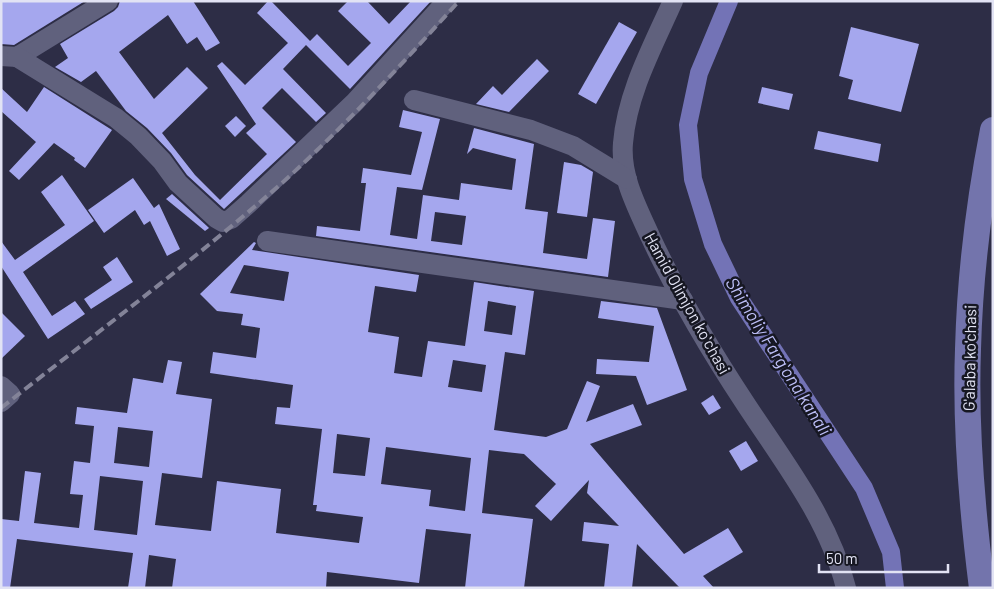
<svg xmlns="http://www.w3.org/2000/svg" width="994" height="589" viewBox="0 0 994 589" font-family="Barlow,sans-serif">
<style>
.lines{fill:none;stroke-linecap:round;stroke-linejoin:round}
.canal{stroke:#7373b6;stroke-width:18}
.building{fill:#a5a7ee;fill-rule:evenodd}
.minor{stroke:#60617d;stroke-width:20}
.major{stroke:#7374ac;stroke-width:26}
.rail{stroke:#838398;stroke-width:4;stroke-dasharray:10 5;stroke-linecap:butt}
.labels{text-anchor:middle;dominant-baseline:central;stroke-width:5;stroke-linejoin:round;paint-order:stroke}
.street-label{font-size:16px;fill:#e2e3f4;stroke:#161722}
.water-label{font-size:18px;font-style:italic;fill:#bdbff7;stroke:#161722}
</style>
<rect width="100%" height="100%" fill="#2d2d46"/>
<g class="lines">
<!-- canal -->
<path class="canal" d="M729 1 699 73 688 125 693 179 713 244 739 298 864 488 891 552 895 588"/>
</g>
<!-- building -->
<g class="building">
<path d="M1 1H85L14 45 1 44Z"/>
<path d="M120 1H193L220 43 206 51 197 37 187 44 168 15 119 52 154 99 187 67 208 88 162 133 195 175 220 200 267 154 246 133 256 124 217 66 222 62 245 85 288 43 257 13 268 1H271L310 41 317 34 348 66 371 43 338 11 348 1H367L389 24 411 1H431L350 89 306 45 283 69 326 113 316 122 282 88 262 108 296 142 224 209 187 175 171 153 147 128 126 111 96 71 81 82 55 67 68 58 60 44 114 11 118 7Z"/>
<path d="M619 22 637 32 596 104 578 94Z"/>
<path d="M851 27 919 44 901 112 848 99 853 80 839 76Z"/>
<path d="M537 59 549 71 509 112 476 104 493 86 502 95Z"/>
<path d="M44 87 112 130 85 168 74 160 75 158 54 143 19 180 9 171 36 142 1 111V88L27 112Z"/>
<path d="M762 87 793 94 789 110 758 103Z"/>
<path d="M403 110 440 119 422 190 397 187 390 235 417 239 423 195 459 200 461 183 512 190 516 159 473 148 467 154 474 128 534 144 525 209 548 212 543 253 587 259 593 218 615 221 608 277 316 236 317 226 360 231 366 183H361L363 168 411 175 422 132 399 127ZM435 212 466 216 462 245 431 241Z"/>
<path d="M236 116 246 126 235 137 225 126Z"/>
<path d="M818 131 881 144 878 162 814 149Z"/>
<path d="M564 162 581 165 593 172 587 217 557 213Z"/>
<path d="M62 175 94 221 23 272 52 316 75 301 85 314 48 339 1 266V241L15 260 65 225 41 192Z"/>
<path d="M133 178 154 208 159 204 180 249 167 256 150 221 144 225 135 210 104 233 88 210Z"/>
<path d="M172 194 208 227 209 228 205 231 166 199Z"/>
<path d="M254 242 256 243 252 250 419 275 416 292 375 286 368 332 399 337 394 373 422 377 428 341 465 346 474 282 534 291 525 355 505 352 494 430 546 437 567 429 587 381 600 386 586 422 633 404 642 425 590 444 684 554 728 528 743 552 703 576 714 588H680L637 544 632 588H604L609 544 582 541 584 522 619 526 587 493 589 480 551 521 535 506 556 484 524 454 489 450 482 513 533 519 524 588H465L471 534 426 529 419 583 327 572 326 588H172L176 559 149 555 145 588H128L133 553 17 539 10 588H1V519L19 521 25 471 41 473 34 523 79 528 83 495 70 494 74 461 90 463 94 426 75 424 77 407 127 413 133 378 163 383 168 360 182 362 176 394 212 399 202 478 162 473 155 525 211 531 217 481 281 489 276 533 359 543 363 517 316 511 317 505H313L322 429 275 424 277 407 290 408 293 385 210 373 213 352 256 358 260 328 241 325 243 314 217 311 200 294ZM244 265 289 272 284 301 230 293ZM488 301 516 306 512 335 484 331ZM453 360 486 365 482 392 448 387ZM118 427 153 431 149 467 114 463ZM337 434 370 438 365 476 333 473ZM386 447 471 458 465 511 429 506 431 490 381 484ZM100 476 143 481 137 535 94 530Z"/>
<path d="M117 257 133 282 91 309 84 299 112 280 103 267Z"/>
<path d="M601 301 657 308 687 390 647 405 636 376 596 374 597 359 649 362 654 326 598 318Z"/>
<path d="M1 312 25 336 1 359Z"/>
<path d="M713 395 721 408 709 415 701 403Z"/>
<path d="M746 441 758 461 741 471 729 451Z"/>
</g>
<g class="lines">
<!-- minor -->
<g class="minor">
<path d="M673 1C653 46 627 93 623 143 620 176 637 207 650 236 677 294 710 350 745 403 783 461 829 519 846 588"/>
<path d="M1 56 17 57 108 1"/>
<path d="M17 57 116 118 138 136 162 161 178 183 216 218 223 222 231 219 248 204 355 102 447 1"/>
<path d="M414 100 531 130 573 146 627 179"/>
<path d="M267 241 683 300"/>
<path d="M1 386 10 394 1 402"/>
</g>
<!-- major -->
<path class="major" d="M982 588C972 509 965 428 968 349 970 275 979 202 993 130"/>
<!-- rail -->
<path class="rail" d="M1 408C95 334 192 262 282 183 345 126 402 64 459 1"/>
</g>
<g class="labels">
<!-- street labels -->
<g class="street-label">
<text transform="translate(688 303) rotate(61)">Hamid Olimjon koʻchasi</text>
<text transform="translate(969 358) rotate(-89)">G'alaba ko'chasi</text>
</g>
<!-- water labels -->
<g class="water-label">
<text transform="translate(779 356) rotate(58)">Shimoliy Fargʻona kanali</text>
</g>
</g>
<!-- border -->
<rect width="994" height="589" fill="none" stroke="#e2e3f4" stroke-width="5"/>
<!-- scale -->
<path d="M819 564v8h129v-8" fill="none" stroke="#e2e3f4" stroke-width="2.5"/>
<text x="826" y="564" font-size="15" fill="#e2e3f4" stroke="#161722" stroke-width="4" paint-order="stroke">50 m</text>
</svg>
